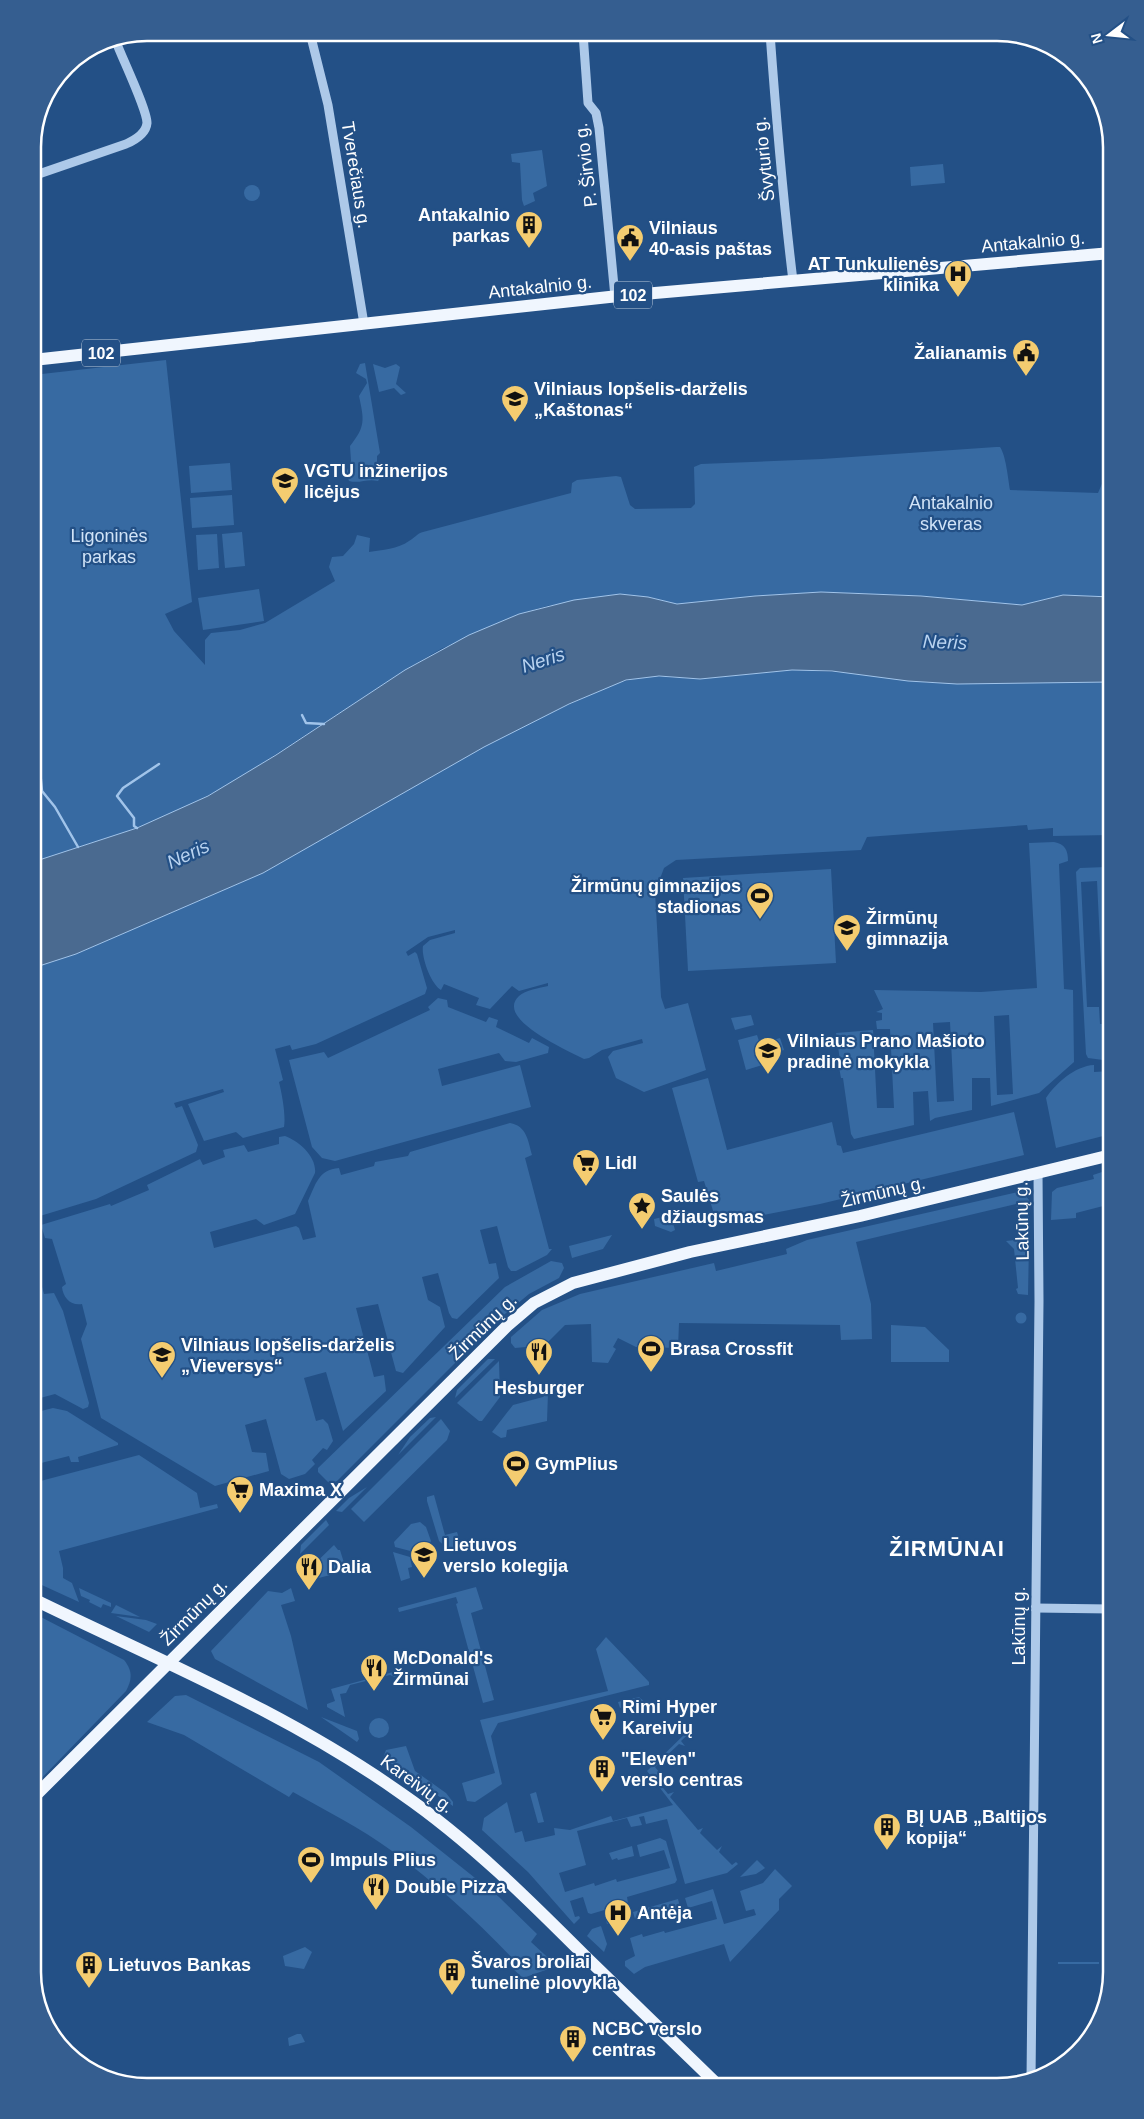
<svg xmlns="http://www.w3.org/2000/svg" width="1144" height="2119" viewBox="0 0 1144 2119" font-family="Arial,sans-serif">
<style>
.green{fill:#376aa2;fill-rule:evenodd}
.water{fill:#4a6a90;stroke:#a1c4ea}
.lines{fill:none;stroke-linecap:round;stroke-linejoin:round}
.stream{stroke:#a1c4ea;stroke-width:2.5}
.minor{stroke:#adc9e9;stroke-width:9}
.major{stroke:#f0f6fe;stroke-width:12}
.labels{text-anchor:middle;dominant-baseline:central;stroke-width:4.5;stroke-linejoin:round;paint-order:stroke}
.shield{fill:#235086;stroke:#bdcadb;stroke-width:1}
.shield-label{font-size:16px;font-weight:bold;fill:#fff}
.street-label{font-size:18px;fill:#fff;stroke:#235086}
.poi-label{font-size:18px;font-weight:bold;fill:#fff;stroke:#235086;text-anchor:start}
.park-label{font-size:18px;fill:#d1e3f7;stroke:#235086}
.water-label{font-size:19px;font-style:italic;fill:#b9d3f0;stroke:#235086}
.district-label{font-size:22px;font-weight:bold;letter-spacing:1px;fill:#fff;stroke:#235086}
.rim{fill:none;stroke:#fff;stroke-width:2.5}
</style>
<rect width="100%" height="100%" fill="#235086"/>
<!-- green -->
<g class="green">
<path d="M542 150 547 186 533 193 535 201 524 206 522 200 520 163 512 162 511 154Z"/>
<path d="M943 164 945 183 911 186 910 167Z"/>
<circle cx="252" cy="193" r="8"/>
<path d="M166 360 192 602 165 614 174 631 205 665V640L211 633 240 630 265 623 335 581 329 567 332 557 343 556 354 544 357 535 370 538 369 552C382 550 398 549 409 541 415 538 416 534 423 532L571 493 572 483 577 480 616 476 621 477 630 505 635 509 691 508 695 504 694 467 701 464 822 459 996 447H1000C1006 456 1008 478 1010 490L1098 493 1107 472V451L1111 445V597L1063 595 1022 605 921 596 821 592 755 596 677 604 648 597 620 594 547 606 519 614 441 649 405 670 232 783 182 809 137 828 33 862V375Z"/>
<path d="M365 363 380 453 377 456V467L373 468V474L380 478 378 481C367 478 360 484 349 481L346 473 351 461 350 446C366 426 364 420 359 396L367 383 366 379 356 373 360 364Z"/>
<path d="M373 364 385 368 396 364 400 367 396 384 406 393 401 395 394 388 379 392Z"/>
<path d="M230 463 232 490 191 493 189 466Z"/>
<path d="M232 495 234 525 192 528 190 498Z"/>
<path d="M242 532 245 566 225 568 222 534Z"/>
<path d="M217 534 219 568 198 570 196 535Z"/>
<path d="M259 589 264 621 203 630 198 598Z"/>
<path d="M792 670 853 673 931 683 1111 682V835L1053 836V828L1028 830 1027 825 867 837 861 850 676 860 664 868 655 892 661 997 665 1009 688 1003 706 1070 644 1092 616 1078 608 1057 613 1051 643 1043 642 1039 602 1050 589 1058 584 1059C569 1051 494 1019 519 996 525 990 540 988 548 986V983L519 991 512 986 490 1009 476 1005 479 998 444 984 441 990C431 984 421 957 423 946L430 940 455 933V930L428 937 406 952 408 956 415 952 417 954 427 988 425 994 316 1044 292 1050 290 1045 275 1049 283 1080 279 1082C282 1094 286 1116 284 1127L243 1138 236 1132 204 1141 188 1104 224 1092 223 1089 174 1103 176 1108 182 1106 198 1145 196 1152 96 1199 40 1216 33 1192V968L76 954 263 873 460 759 550 713 617 683 648 676 700 679Z"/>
<path d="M1054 842C1065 844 1068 850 1068 861L1059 864 1064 989 1073 990 1074 1062 1039 1093 991 1106 990 1078H972V1110L935 1118 930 1121 928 1091 913 1092 914 1125 854 1139 851 1134 843 1078H841L839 1067H841L836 1033 873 1030 877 1108H894L890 1029H877L876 1021 882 1020V1013L876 1012 883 1009 874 990 981 992 1037 988 1029 843ZM1009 1015 1013 1094 997 1095 994 1016ZM950 1022 954 1101 937 1102 933 1023Z"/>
<path d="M1106 867 1111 873V1004L1103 1005 1097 881 1081 882 1087 1007H1099L1100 1024H1107V1056L1103 1060 1088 1058 1086 1054 1076 872 1080 868Z"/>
<path d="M831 869 836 963 688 971 683 878Z"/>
<path d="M438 998 447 1000 448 1007 486 1022 489 1017 498 1020 496 1027 529 1043 532 1038 549 1047 548 1053 516 1062 505 1061 499 1053 438 1069 442 1086 520 1065 531 1107 335 1161 322 1158 312 1147 289 1060 324 1052 328 1058 430 1010 428 1007Z"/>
<path d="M751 1015 754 1025 735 1030 731 1018Z"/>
<path d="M757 1035 760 1044 780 1038 784 1050 764 1056 766 1064 746 1070 738 1040Z"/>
<path d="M1094 1065V1072L1111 1071V1134L1056 1148 1046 1098C1056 1083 1075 1066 1094 1065Z"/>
<path d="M708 1078 727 1150 832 1122 837 1145 841 1146 843 1153 1014 1112 1024 1155 820 1204 717 1224 704 1181 698 1182 672 1088Z"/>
<path d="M510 1123C527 1126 528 1141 532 1155L525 1158 549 1249H552L547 1255 516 1271H511L508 1267 497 1226 480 1230 489 1264 496 1263 499 1278 457 1319 452 1318 449 1313 438 1273 422 1277 428 1300 440 1307 445 1327 403 1373 396 1371 378 1304 356 1308 374 1377 384 1375 386 1391 343 1431 326 1372 304 1378 316 1421 323 1419 328 1424 333 1441 327 1450 323 1448 312 1460 315 1464 305 1474 289 1479 281 1474 266 1419 245 1425 252 1452 266 1453 269 1471 215 1486 101 1418 81 1339 87 1324 82 1304C71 1306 63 1298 62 1287L66 1284 52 1239 45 1238 41 1225 110 1204 111 1206 149 1190 147 1185 200 1159 203 1165 225 1157 223 1150 244 1145 248 1152 279 1144V1137L285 1136C299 1141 317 1157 315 1173L295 1214 264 1225 256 1219 210 1232 214 1248 296 1226 299 1228 303 1240 316 1237 308 1201C316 1184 318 1170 339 1168L341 1175 374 1166 375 1162 408 1156 410 1152Z"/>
<path d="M1111 1169V1204L1076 1213V1218L1051 1220 1052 1192 1057 1188 1094 1179 1093 1175Z"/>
<path d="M1022 1191 1029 1200V1234L1023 1231 1016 1204 856 1242 871 1304 872 1339 841 1340 840 1325 679 1323 678 1348 636 1347 618 1338 613 1347 616 1349 608 1363 592 1362 591 1324 565 1325 549 1341 548 1345 515 1348 511 1343V1337L542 1310 580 1294 714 1263 716 1271 787 1254 786 1249 807 1240Z"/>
<path d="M671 1215 675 1230 671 1232 655 1226 654 1219Z"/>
<path d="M612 1235 603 1249 572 1258 569 1246Z"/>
<path d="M1015 1240 1029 1244 1028 1295 1018 1294 1016 1289 1018 1288 1014 1249 1006 1241Z"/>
<path d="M33 1254 44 1294 54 1293 63 1311 89 1403 88 1407 83 1409 55 1394 33 1400Z"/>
<path d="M551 1261 562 1263 564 1268 559 1278 529 1294 500 1318 337 1481 330 1484 318 1472V1468L505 1287Z"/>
<circle cx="1021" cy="1318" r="5.5"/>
<path d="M891 1325 925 1327 949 1350V1362H891Z"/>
<path d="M488 1359H495L455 1398 457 1390Z"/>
<path d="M499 1361 500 1397 482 1421H479L457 1403Z"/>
<path d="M548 1393 547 1421 507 1430 506 1437 501 1438 492 1432 513 1405 543 1397Z"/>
<path d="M53 1408 67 1411 118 1443V1445L78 1457 79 1462H71L69 1456 33 1465V1413Z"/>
<path d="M436 1417 398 1455 410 1437 430 1418Z"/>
<path d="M441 1419 450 1431 447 1440 364 1522 351 1509Z"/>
<path d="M139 1455 197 1493 200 1508 217 1504 218 1508 59 1551 63 1568V1578L72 1583 79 1602 33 1581V1483Z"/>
<path d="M367 1487 342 1512 336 1511 349 1498Z"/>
<path d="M434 1495 445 1535 457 1532 462 1548 448 1549 439 1541 427 1501V1497Z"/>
<path d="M326 1520 329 1525 300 1554 301 1545Z"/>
<path d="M420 1522 426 1527 431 1541 426 1551 418 1553 395 1547 394 1542 411 1524Z"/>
<path d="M334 1545 338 1550H340L345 1566 337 1568 338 1573 307 1581 303 1575Z"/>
<path d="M393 1552 410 1557 412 1567 408 1568 410 1578 401 1581Z"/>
<path d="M476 1587 483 1609 471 1613 494 1700 483 1703 456 1604 458 1603 456 1597 399 1612 398 1608Z"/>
<path d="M79 1588 111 1603V1607L103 1604 101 1608 89 1602 90 1600 81 1596Z"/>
<path d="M291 1588 295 1601 281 1605 291 1636 308 1710 215 1659 211 1651 268 1591 282 1593Z"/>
<path d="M116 1605 140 1617 111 1613Z"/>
<path d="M33 1613 124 1660C133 1671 132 1680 126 1691L33 1787Z"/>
<path d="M116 1616 146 1620 157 1624 149 1632Z"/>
<path d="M606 1637 649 1682V1685L498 1723 491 1736 502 1784 475 1802 467 1801 462 1783 495 1773 480 1720 608 1691 596 1649Z"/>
<path d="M393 1672 399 1673 401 1680 390 1675 350 1685 346 1693 340 1694 345 1717 327 1707V1704L335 1701 331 1689Z"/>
<path d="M186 1695 319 1762 411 1827 499 1897 537 1934 531 1942 557 1966 523 1978 512 1968 517 1963C478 1922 437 1884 392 1851 361 1828 326 1811 293 1792L289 1797 184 1735 147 1722 175 1696Z"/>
<path d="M639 1697 647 1704 642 1705 641 1702 620 1708 618 1702Z"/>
<path d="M321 1717 357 1731 359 1739 357 1742Z"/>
<circle cx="379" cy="1728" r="10"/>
<path d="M692 1727 694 1729 681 1741 685 1746 679 1744 662 1760 665 1765 660 1763 655 1767 660 1773 655 1778 668 1794 674 1792 670 1797 698 1830 703 1828 700 1833 717 1850 722 1846 719 1852 732 1865 736 1862 738 1864 727 1873 685 1884 667 1819 646 1824 644 1816 639 1817 642 1825 631 1827 627 1818 577 1831 586 1865 559 1873 565 1892 594 1883 595 1886 616 1879 617 1882 670 1868 664 1850 640 1857 637 1845 660 1838 666 1841 677 1880 675 1883 627 1897 628 1903 591 1914 588 1913 583 1897 570 1901 575 1917 579 1916 580 1918 574 1924 528 1872 482 1830 484 1818 507 1802 515 1833 522 1831 525 1842 555 1835 554 1828 570 1830 611 1816 613 1821 673 1805 647 1771Z"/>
<path d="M406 1746 415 1771 446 1793 453 1802V1806L383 1758 386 1750Z"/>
<path d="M536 1792 544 1822 538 1823 530 1794Z"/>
<path d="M632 1846 634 1856 618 1860 617 1858 612 1860 609 1853Z"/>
<path d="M757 1860 765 1868 756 1874 740 1877Z"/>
<path d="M775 1869 792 1886 779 1899V1910L730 1962 724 1944 645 1967 634 1974 625 1966V1961L635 1956 630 1938 642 1934 643 1937 664 1931 665 1933 717 1919 712 1901 688 1908 685 1898 713 1889 724 1924 756 1915 754 1909 746 1911 740 1891 763 1883Z"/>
<path d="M678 1899 680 1907 666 1912 665 1909 635 1919 633 1912Z"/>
<path d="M626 1913 627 1918 607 1924 606 1920Z"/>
<path d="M601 1926 607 1944 604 1952 587 1936 592 1929Z"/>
<path d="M305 1947 312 1952 304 1969 285 1966 283 1956Z"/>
<rect x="1058" y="1962" width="41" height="2"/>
<path d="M297 2034H301L305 2042 289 2046 288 2038Z"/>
</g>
<!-- water -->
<path class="water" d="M821 592 921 596 1022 605 1063 595 1111 597V682L957 684 908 681 832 671 792 670 700 679 659 676 626 680 569 704 484 747 263 873 76 954 33 968V862L137 828 208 796 276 755 405 670 469 635 519 614 574 600 620 594 648 597 677 604 755 596Z"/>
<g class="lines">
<!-- stream -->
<g class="stream">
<path d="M302 715 306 723 324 724"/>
<path d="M38 750 42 791 55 807 78 847"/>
<path d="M137 828 134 826V818L117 796 123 788 159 764"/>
</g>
<!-- minor -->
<g class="minor">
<path d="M310 33 328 105 364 324"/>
<path d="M583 33 588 103 596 113 599 128 615 297"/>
<path d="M770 33C776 116 783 199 793 281"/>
<path d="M33 176 126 144C135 140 146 134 147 123 147 109 121 56 115 39"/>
<path d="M1035 1608 1111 1609"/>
<path d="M1031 2080 1039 1301 1038 1172"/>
</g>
<!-- major -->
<g class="major">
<path d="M33 360 609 297 1111 253"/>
<path d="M33 1599C158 1660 288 1713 402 1794 470 1841 529 1900 587 1958 631 2001 675 2043 719 2086"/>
<path d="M33 1798 507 1326 534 1303 573 1283 690 1252 860 1216 1111 1155"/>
</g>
</g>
<!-- icons -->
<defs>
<symbol id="building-pin" viewBox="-11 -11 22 30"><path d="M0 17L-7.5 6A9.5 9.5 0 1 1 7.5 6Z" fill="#f4cc70" stroke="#235086"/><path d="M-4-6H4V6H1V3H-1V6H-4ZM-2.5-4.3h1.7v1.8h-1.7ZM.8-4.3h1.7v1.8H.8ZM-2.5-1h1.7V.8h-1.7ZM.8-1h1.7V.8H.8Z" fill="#111"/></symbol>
<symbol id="civic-pin" viewBox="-11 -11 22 30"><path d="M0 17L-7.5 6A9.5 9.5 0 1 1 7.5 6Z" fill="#f4cc70" stroke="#235086"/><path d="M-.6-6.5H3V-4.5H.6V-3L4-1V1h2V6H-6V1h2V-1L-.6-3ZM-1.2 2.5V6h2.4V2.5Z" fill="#111"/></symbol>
<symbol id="hospital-pin" viewBox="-11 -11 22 30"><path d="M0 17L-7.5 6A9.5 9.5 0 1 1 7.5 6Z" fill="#f4cc70" stroke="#235086"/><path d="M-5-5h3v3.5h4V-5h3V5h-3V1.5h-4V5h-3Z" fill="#111"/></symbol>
<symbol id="school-pin" viewBox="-11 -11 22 30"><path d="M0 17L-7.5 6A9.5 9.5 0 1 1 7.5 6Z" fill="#f4cc70" stroke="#235086"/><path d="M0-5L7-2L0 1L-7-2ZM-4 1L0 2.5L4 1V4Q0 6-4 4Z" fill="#111"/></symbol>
<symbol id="stadium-pin" viewBox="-11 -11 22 30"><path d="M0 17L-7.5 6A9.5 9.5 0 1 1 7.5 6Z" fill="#f4cc70" stroke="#235086"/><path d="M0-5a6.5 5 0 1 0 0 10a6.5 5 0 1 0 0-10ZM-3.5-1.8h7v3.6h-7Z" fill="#111"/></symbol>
<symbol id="supermarket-pin" viewBox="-11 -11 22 30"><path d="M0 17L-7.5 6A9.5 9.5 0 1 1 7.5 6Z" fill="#f4cc70" stroke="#235086"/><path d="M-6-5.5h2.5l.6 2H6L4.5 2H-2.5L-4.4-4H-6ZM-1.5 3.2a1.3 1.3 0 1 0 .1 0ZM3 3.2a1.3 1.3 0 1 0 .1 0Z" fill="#111"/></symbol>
<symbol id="sight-pin" viewBox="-11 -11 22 30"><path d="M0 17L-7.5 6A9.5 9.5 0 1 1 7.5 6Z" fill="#f4cc70" stroke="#235086"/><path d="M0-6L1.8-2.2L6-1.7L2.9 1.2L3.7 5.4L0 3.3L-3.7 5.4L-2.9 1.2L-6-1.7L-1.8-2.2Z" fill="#111"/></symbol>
<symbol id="restaurant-pin" viewBox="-11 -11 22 30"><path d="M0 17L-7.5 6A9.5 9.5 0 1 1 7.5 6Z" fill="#f4cc70" stroke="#235086"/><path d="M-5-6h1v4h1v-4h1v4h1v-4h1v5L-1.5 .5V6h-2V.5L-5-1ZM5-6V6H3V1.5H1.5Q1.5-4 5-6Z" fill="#111"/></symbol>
<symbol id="university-pin" viewBox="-11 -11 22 30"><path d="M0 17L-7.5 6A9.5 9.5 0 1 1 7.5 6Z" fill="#f4cc70" stroke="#235086"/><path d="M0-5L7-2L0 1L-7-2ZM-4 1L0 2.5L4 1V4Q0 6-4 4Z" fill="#111"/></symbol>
</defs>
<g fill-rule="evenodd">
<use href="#building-pin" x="513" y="209" width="32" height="43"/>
<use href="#civic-pin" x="614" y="222" width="32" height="43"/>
<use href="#hospital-pin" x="942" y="258" width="32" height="43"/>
<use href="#civic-pin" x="1010" y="337" width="32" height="43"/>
<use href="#school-pin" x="499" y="383" width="32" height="43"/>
<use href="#school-pin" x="269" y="465" width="32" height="43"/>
<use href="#stadium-pin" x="744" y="880" width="32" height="43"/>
<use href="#school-pin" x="831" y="912" width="32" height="43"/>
<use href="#school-pin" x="752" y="1035" width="32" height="43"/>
<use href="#supermarket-pin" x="570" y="1147" width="32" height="43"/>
<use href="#sight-pin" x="626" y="1190" width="32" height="43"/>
<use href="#stadium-pin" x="635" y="1333" width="32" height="43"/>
<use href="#restaurant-pin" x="523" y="1336" width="32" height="43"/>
<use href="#school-pin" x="146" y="1339" width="32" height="43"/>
<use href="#stadium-pin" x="500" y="1448" width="32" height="43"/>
<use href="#supermarket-pin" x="224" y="1474" width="32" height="43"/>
<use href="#university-pin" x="408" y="1539" width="32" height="43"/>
<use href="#restaurant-pin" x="293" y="1551" width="32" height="43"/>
<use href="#restaurant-pin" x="358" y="1652" width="32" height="43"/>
<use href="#supermarket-pin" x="587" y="1701" width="32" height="43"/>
<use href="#building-pin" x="586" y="1753" width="32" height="43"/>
<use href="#building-pin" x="871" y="1811" width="32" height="43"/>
<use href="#stadium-pin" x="295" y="1844" width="32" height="43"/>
<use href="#restaurant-pin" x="360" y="1871" width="32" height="43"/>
<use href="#hospital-pin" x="602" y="1897" width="32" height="43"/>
<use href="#building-pin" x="73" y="1949" width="32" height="43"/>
<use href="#building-pin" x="436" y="1956" width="32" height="43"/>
<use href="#building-pin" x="557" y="2023" width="32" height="43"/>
</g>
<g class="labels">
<!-- shield labels -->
<g class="shield">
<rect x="614" y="281.5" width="38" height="27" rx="4"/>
<rect x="82" y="339.5" width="38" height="27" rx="4"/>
</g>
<g class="shield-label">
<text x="633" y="295">102</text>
<text x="101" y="353">102</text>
</g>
<!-- street labels -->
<g class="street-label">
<text transform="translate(764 159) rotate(-96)">Švyturio g.</text>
<text transform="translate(586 165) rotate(-97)">P. Širvio g.</text>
<text transform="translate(356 175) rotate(81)">Tverečiaus g.</text>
<text transform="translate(1033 242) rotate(-5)">Antakalnio g.</text>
<text transform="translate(540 287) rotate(-6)">Antakalnio g.</text>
<text transform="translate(883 1192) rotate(-13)">Žirmūnų g.</text>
<text transform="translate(1022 1221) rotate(-91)">Lakūnų g.</text>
<text transform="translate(483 1327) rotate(-44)">Žirmūnų g.</text>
<text transform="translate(194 1612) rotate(-45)">Žirmūnų g.</text>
<text transform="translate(1019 1626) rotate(-90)">Lakūnų g.</text>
<text transform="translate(417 1784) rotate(36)">Kareivių g.</text>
</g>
<!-- poi labels -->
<g class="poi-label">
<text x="510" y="215" text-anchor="end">Antakalnio<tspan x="510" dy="21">parkas</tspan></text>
<text x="649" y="228">Vilniaus<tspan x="649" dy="21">40-asis paštas</tspan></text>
<text x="939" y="264" text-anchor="end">AT Tunkulienės<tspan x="939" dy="21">klinika</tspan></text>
<text x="1007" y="353" text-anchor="end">Žalianamis</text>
<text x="534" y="389">Vilniaus lopšelis-darželis<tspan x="534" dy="21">„Kaštonas“</tspan></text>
<text x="304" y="471">VGTU inžinerijos<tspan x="304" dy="21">licėjus</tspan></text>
<text x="741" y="886" text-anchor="end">Žirmūnų gimnazijos<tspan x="741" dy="21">stadionas</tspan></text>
<text x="866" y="918">Žirmūnų<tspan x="866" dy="21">gimnazija</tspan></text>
<text x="787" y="1041">Vilniaus Prano Mašioto<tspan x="787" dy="21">pradinė mokykla</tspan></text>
<text x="605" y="1163">Lidl</text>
<text x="661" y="1196">Saulės<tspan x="661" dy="21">džiaugsmas</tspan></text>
<text x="181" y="1345">Vilniaus lopšelis-darželis<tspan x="181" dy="21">„Vieversys“</tspan></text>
<text x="670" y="1349">Brasa Crossfit</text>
<text x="539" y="1388" text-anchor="middle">Hesburger</text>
<text x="535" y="1464">GymPlius</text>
<text x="259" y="1490">Maxima X</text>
<text x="443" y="1545">Lietuvos<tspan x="443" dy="21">verslo kolegija</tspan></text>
<text x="328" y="1567">Dalia</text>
<text x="393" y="1658">McDonald's<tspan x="393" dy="21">Žirmūnai</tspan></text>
<text x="622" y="1707">Rimi Hyper<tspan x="622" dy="21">Kareivių</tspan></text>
<text x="621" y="1759">"Eleven"<tspan x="621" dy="21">verslo centras</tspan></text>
<text x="906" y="1817">BĮ UAB „Baltijos<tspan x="906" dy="21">kopija“</tspan></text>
<text x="330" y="1860">Impuls Plius</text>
<text x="395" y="1887">Double Pizza</text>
<text x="637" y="1913">Antėja</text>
<text x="471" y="1962">Švaros broliai<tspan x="471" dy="21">tunelinė plovykla</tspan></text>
<text x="108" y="1965">Lietuvos Bankas</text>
<text x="592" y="2029">NCBC verslo<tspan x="592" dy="21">centras</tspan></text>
</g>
<!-- park labels -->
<g class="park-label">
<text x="951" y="503">Antakalnio<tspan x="951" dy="21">skveras</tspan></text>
<text x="109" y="536">Ligoninės<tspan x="109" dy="21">parkas</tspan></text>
</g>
<!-- water labels -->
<g class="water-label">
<text transform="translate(945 642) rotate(2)">Neris</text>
<text transform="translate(543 660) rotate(-18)">Neris</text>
<text transform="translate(188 854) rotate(-25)">Neris</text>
</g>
<!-- district labels -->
<g class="district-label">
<text x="947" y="1548">ŽIRMŪNAI</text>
</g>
</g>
<!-- crop -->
<path d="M0 0H1144V2119H0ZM147 41H997A106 106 0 0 1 1103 147V1972A106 106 0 0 1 997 2078H147A106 106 0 0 1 41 1972V147A106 106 0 0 1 147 41Z" fill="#355e90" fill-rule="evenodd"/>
<path class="rim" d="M147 41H997A106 106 0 0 1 1103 147V1972A106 106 0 0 1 997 2078H147A106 106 0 0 1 41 1972V147A106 106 0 0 1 147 41Z"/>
<!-- north arrow -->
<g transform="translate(1109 35) rotate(254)" stroke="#235086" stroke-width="4" paint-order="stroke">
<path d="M0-4L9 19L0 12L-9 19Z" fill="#ffffff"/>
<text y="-8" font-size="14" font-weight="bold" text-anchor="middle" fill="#ffffff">N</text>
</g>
</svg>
